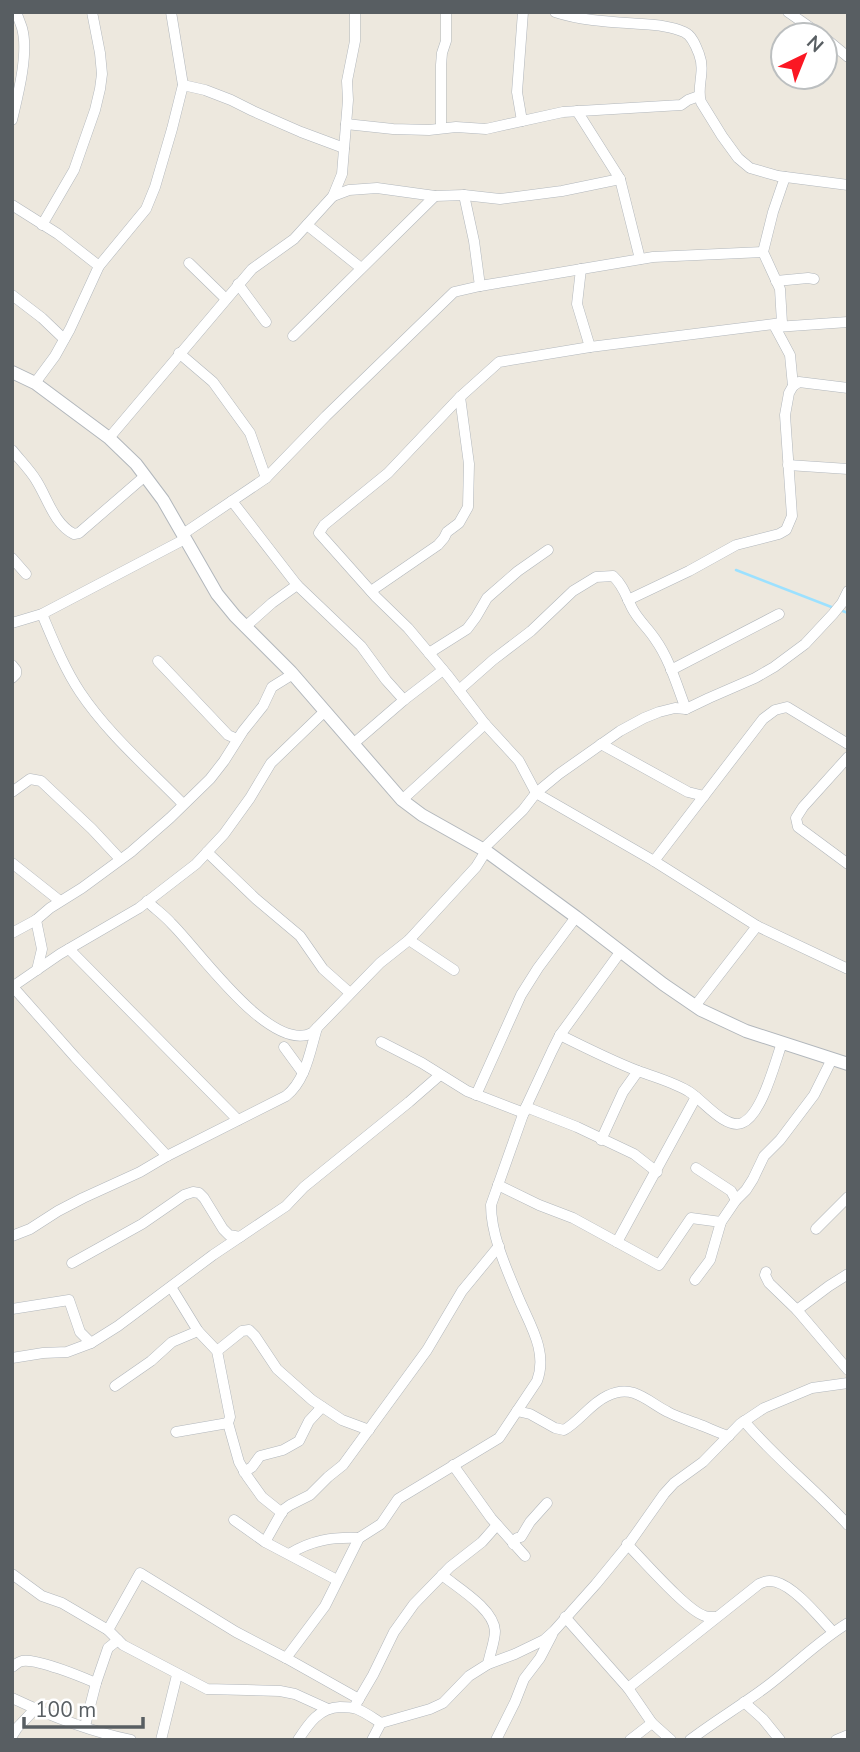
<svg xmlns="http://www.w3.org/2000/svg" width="860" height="1752" viewBox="0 0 860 1752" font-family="'Nunito Sans',sans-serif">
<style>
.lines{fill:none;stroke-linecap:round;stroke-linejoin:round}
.stream{stroke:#9ce1ff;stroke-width:2.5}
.minor-casing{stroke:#b2b7bc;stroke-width:11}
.tertiary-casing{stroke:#b2b7bc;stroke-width:14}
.minor{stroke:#fff;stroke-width:10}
.tertiary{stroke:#fff;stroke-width:12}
</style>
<rect width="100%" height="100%" fill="#ede8de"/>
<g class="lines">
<!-- stream -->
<g class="stream">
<path d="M736 570 834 608"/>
<path d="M840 610 848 613"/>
</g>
<defs>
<g id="minor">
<path d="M171 12 183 85"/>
<path d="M555 12C582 21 612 22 641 24 655 25 671 26 684 32 692 35 696 46 699 54 706 72 696 87 701 102L722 136 738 158 750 168 778 176 848 185"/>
<path d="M788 12 821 35"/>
<path d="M825 38 848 57"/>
<path d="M577 111 620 179 640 259"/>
<path d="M12 120C18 95 29 53 22 28 20 22 18 17 16 12"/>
<path d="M522 121 517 92 523 12"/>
<path d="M346 124 393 129 429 130 456 127 486 129 563 112 681 105 688 100 699 96"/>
<path d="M441 128V65L442 53 446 41V12"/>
<path d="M785 177 773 212 763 252 780 289 782 323 775 327 790 355 793 386"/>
<path d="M464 195 474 241 480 286"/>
<path d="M333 196 349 190 377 188 435 196 464 195 500 199 562 191 620 179"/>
<path d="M12 205 58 234 99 266"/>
<path d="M42 225 74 170 95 110 100 89 102 74 100 53 92 12"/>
<path d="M307 225 361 268"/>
<path d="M189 263 226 299"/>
<path d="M581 269 577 304 590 347"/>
<path d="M776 281 808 278 814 279"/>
<path d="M238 284 266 322"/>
<path d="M12 295 42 318 64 339"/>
<path d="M782 323 590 347 499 362 460 397 388 473 324 525 319 533 376 597 408 628 449 677 485 724 519 761 536 793 654 861 757 926 848 969"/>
<path d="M776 327 848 322"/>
<path d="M293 336 435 196"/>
<path d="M179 353 213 382 250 433 266 478"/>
<path d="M35 383 55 356 70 329 99 266 146 209 155 187 172 129 183 85 205 90 231 100 253 111 301 132 344 148"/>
<path d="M109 438 252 269 294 239 333 196 342 174 348 100 347 81 355 41V12"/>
<path d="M12 450C20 460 30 470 36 480 48 499 54 524 74 534L79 533 145 476"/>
<path d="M788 465 848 469"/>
<path d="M232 501 297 585 361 646 386 680 404 700"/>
<path d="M183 534 266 478 326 416 454 292 480 286 653 257 763 252"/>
<path d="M12 558 26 574"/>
<path d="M371 591 438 545 444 538 447 532 459 523 468 507 469 464 460 397"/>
<path d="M628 600 689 571 736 545 779 534 786 530 792 516 785 415 789 393 793 386 799 382 848 388"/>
<path d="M42 614C53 640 64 668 80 692 108 734 148 768 183 804"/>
<path d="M12 623 42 614 185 539"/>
<path d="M245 627 272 603 297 585"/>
<path d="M429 653 467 629 476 617 487 598 518 571 548 550"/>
<path d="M158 661 228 735 237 739"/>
<path d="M12 665 16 670V674L12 678"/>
<path d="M671 670 779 614"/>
<path d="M459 690 493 660 531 631 573 591 596 577 613 576C623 585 626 596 632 608 638 620 648 628 655 639 670 660 677 686 686 709"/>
<path d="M353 744 404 700 443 670"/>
<path d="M601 744 688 792 704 796"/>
<path d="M848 757 803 807 796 818 798 827 848 864"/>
<path d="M12 792 30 779 41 781 92 829 120 859"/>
<path d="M402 800 485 724"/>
<path d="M483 849 523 810 536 793 559 774 620 731 644 718 659 712 675 708 686 709 709 698 755 678 774 667 805 644 833 614 842 603 848 591"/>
<path d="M207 852 256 899 300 936 323 969 350 993"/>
<path d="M654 861 763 719 775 710 787 707 848 744"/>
<path d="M12 863 60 901"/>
<path d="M147 901C155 909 164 915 171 923 198 949 270 1054 312 1033L380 963 409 940 476 867 486 851"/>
<path d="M36 920 42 949 37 970"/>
<path d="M12 933 36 920 50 908 82 888 131 852 170 818 210 779 224 761 243 731 263 706 272 687 293 674"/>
<path d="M409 940 454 970"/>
<path d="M69 949 238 1120"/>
<path d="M12 987 60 954 139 908 196 864 224 834 250 798 271 763 325 711"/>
<path d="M13 987 75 1057 167 1156"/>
<path d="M695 1006 757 926"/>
<path d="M560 1035C586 1048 612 1061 638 1071 655 1077 673 1082 688 1091 701 1098 725 1130 742 1123 762 1115 775 1062 782 1043"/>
<path d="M381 1042 422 1063 467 1091 524 1113"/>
<path d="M284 1047 303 1073"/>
<path d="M476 1095 521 995 538 968 576 917"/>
<path d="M526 1107 577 1127 634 1154 657 1172"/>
<path d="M601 1140 623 1092 638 1071"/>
<path d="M696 1168 731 1191 736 1200"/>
<path d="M498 1185 539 1205 573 1218 659 1265 691 1218 721 1222"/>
<path d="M816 1229 848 1197"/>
<path d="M12 1236 30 1229 58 1211 83 1198 140 1172 167 1156 286 1096C306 1080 310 1051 317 1028"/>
<path d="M617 1242 696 1097"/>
<path d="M72 1263 142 1224 184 1195 193 1192 199 1193 204 1198 223 1229 229 1235 240 1237"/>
<path d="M766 1272 765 1275 769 1283 797 1310 848 1370"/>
<path d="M695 1280 710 1260 721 1222 736 1200 746 1190 753 1179 764 1156 780 1140 814 1095 832 1059"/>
<path d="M171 1287 198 1331 217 1351 230 1417 228 1423 239 1462 247 1476 262 1497 282 1513"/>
<path d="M12 1309 69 1300 80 1332 91 1343"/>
<path d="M797 1310 829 1286 848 1274"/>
<path d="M217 1351 242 1331 249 1330 255 1336 277 1369 312 1400 342 1420 369 1430"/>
<path d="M12 1358 43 1353 67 1352 91 1343 118 1326 213 1255 286 1206 304 1187 409 1102 440 1075"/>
<path d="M115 1386 151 1361 172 1342 198 1331"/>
<path d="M517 1411 530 1414 555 1428 564 1430C580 1421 590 1404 607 1396 615 1392 625 1390 634 1393 646 1397 656 1406 668 1412 677 1417 688 1420 698 1424 709 1428 718 1433 729 1436"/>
<path d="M744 1421C776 1459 815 1489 848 1525"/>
<path d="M176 1432 228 1423"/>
<path d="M453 1465 491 1518 525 1556"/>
<path d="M244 1472 252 1467 260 1456 283 1450 299 1441 309 1421 322 1407"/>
<path d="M234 1520 265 1542 337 1580"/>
<path d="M265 1542 283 1510 290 1505 310 1495 328 1477 343 1465 427 1350 462 1291 499 1246"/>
<path d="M513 1544 517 1538 521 1537 530 1522 547 1503"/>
<path d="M627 1544C643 1560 687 1611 705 1616 707 1617 714 1617 716 1617"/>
<path d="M289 1554C312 1540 332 1537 359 1538"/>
<path d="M12 1574 42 1596 62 1603 108 1630 123 1645 207 1689 280 1691 295 1694 328 1709"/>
<path d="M442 1575C458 1588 494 1609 495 1631 495 1641 490 1653 488 1664"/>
<path d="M565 1617 628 1688 652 1723 671 1740"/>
<path d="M108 1630 140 1573 236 1632 286 1658 359 1699"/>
<path d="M286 1658 325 1606 359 1538 381 1524 398 1499 499 1438 537 1381C548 1352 530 1325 519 1299 507 1270 491 1236 491 1205L525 1109 552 1051 560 1035 621 951"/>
<path d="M12 1667C15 1665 18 1662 22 1661 36 1658 82 1677 96 1683"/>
<path d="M628 1688 759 1584C765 1581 769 1580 776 1582 795 1587 819 1617 833 1632"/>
<path d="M12 1698C48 1715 93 1732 131 1740"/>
<path d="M744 1702 763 1719 780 1740"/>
<path d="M356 1704 373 1675 394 1632 414 1604 450 1567 482 1542 497 1525"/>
<path d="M85 1726 96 1683 108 1648 118 1640"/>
<path d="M12 1736 17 1728 35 1709"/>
<path d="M161 1740 177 1675"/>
<path d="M298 1740C309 1723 319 1708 340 1707 345 1707 352 1707 357 1709 365 1712 373 1718 381 1723L430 1709 443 1703 469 1676 488 1664 515 1654 544 1640 554 1631 596 1584 628 1545 664 1494 674 1483 703 1462 740 1424 764 1408 812 1388 848 1383"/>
<path d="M372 1740 381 1723"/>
<path d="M496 1740 515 1702 524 1679 540 1658 552 1635"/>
<path d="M630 1740 652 1723"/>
<path d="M690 1740C715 1721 742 1705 766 1687 794 1666 818 1641 848 1623"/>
<path d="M836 1740 848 1735"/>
</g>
<path id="tertiary" d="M12 372 35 383 109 438 136 464 163 500 217 594 235 616 291 672 402 800 422 815 486 851 576 917 663 984 701 1010 746 1031 848 1064"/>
</defs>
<!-- minor casing -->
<use href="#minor" class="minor-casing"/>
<!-- tertiary casing -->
<use href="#tertiary" class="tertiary-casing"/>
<!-- minor -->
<use href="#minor" class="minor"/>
<!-- tertiary -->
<use href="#tertiary" class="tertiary"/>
</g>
<!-- border -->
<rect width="860" height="1752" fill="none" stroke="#585e62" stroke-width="28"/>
<!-- north arrow -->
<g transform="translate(804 56) rotate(43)"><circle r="33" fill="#ffffff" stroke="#bcbfc0" stroke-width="2"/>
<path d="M0-5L12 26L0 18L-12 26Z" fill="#fb1723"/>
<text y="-10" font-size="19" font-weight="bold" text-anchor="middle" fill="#585e62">N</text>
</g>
<!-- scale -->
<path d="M24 1717v10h119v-10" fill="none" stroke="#585e62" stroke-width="3.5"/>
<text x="35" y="1717" font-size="21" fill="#585e62" stroke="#ffffff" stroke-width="5" paint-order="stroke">100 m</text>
</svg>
